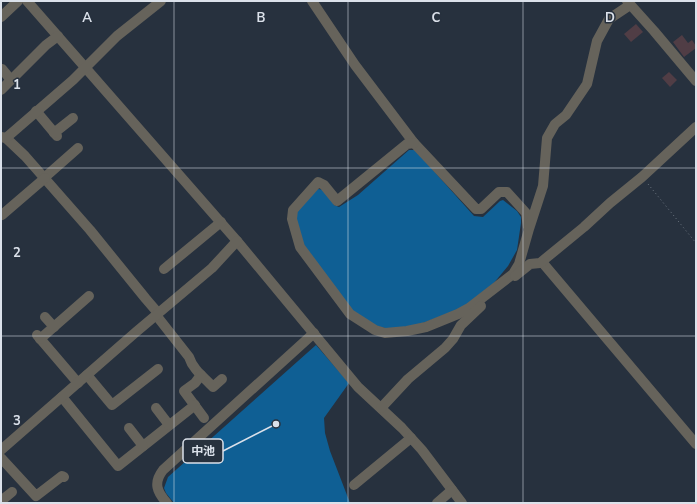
<svg xmlns="http://www.w3.org/2000/svg" width="697" height="504" viewBox="0 0 697 504" font-family="'Nunito Sans','Noto Sans JP',sans-serif">
<style>
.water{fill:#0f5f94}
.building{fill:#503d45}
.lines{fill:none;stroke-linecap:round;stroke-linejoin:round}
.path{stroke:#707984;stroke-width:1;stroke-dasharray:1 3;stroke-linecap:butt}
.minor{stroke:#66635b;stroke-width:10}
.grid{fill:none;stroke:#dbe1ea;stroke-width:1;stroke-opacity:0.55}
.grid-label{font-size:13px;text-anchor:middle;font-weight:bold;fill:#dbe1ea;stroke:#27313e;stroke-width:3;stroke-linejoin:round;paint-order:stroke}
.leader{fill:none;stroke:#dbe1ea;stroke-width:1.5}
.callout-dot{fill:#dbe1ea;stroke:#27313e;stroke-width:1.5}
.callout{fill:#27313e;stroke:#dbe1ea;stroke-width:1.5}
.callout-label{font-size:12px;text-anchor:middle;font-weight:bold;fill:#dbe1ea}
</style>
<rect width="100%" height="100%" fill="#27313e"/>
<!-- water -->
<g class="water">
<path d="M409 150H415L474 216 483 217 500 201 503 200 517 211 521 217V223L517 250 508 266 493 284 462 308 423 323 399 329 385 328 376 326 350 309 299 238 295 210 318 189 325 190 334 205 339 207 358 195Z"/>
<path d="M316 345 349 383 324 418 325 433 330 451 350 503H174L166 493 164 488 168 477Z"/>
</g>
<!-- building -->
<g class="building">
<path d="M636 24 643 32 631 42 624 34Z"/>
<path d="M682 35 688 43 692 40 696 46V48L684 57 673 42Z"/>
<path d="M669 72 677 80 670 87 662 78Z"/>
</g>
<g class="lines">
<!-- path -->
<path class="path" d="M648 184 696 243"/>
<!-- minor -->
<g class="minor">
<path d="M27 1 237 241 358 387 402 428 422 450 462 503"/>
<path d="M312 1 355 65 414 143 476 209H481L499 192H507L526 213 528 227"/>
<path d="M627 1 654 31 696 81"/>
<path d="M1 17 18 1"/>
<path d="M2 69 11 80"/>
<path d="M1 90 46 45 58 36"/>
<path d="M36 111 57 136"/>
<path d="M54 133 73 118"/>
<path d="M1 137 6 138 25 156 90 230 146 299 158 313"/>
<path d="M6 138 73 80 117 36 161 1"/>
<path d="M414 143 407 144 337 201 324 185 318 182 293 210 292 219 300 247 350 314 375 330 385 333 407 331 426 327 458 314 469 308 513 274 519 264 529 229 543 186 547 138 555 124 566 115 587 84 597 41 609 19 630 5"/>
<path d="M44 178 78 148"/>
<path d="M1 214 2 215 45 178"/>
<path d="M542 262 696 444"/>
<path d="M164 269 221 222"/>
<path d="M515 276 530 264 540 263 584 227 610 203 642 177 696 127"/>
<path d="M156 315 189 357C193 370 205 378 213 387L222 379"/>
<path d="M45 317 54 327"/>
<path d="M37 335 78 383"/>
<path d="M40 339 89 296"/>
<path d="M87 375 112 405 158 369"/>
<path d="M201 375 195 383 184 391 204 418"/>
<path d="M62 397 118 466 195 405"/>
<path d="M156 408 169 425"/>
<path d="M381 408 408 379 445 348 453 339 461 325 481 306"/>
<path d="M129 428 143 446"/>
<path d="M1 450 136 332 212 268 237 241"/>
<path d="M1 458 36 496 62 476 64 477"/>
<path d="M354 485 411 438"/>
<path d="M1 501 12 492"/>
<path d="M167 503C157 492 153 483 163 470L314 333"/>
<path d="M437 503 452 490"/>
</g>
</g>
<!-- grid -->
<path class="grid" d="M174 1V503M348 1V503M523 1V503M1 168H696M1 336H696"/>
<g class="grid-label">
<text x="87" y="22">A</text>
<text x="261" y="22">B</text>
<text x="436" y="22">C</text>
<text x="610" y="22">D</text>
<text x="17" y="89">1</text>
<text x="17" y="257">2</text>
<text x="17" y="425">3</text>
</g>
<!-- callouts -->
<path class="leader" d="M276 424L223 451"/>
<circle class="callout-dot" cx="276" cy="424" r="4"/>
<rect class="callout" x="183" y="439" width="40" height="24" rx="4"/>
<g class="callout-label">
<text x="203" y="455">中池</text>
</g>
<!-- border -->
<rect width="697" height="504" fill="none" stroke="#dbe1ea" stroke-width="4"/>
</svg>
